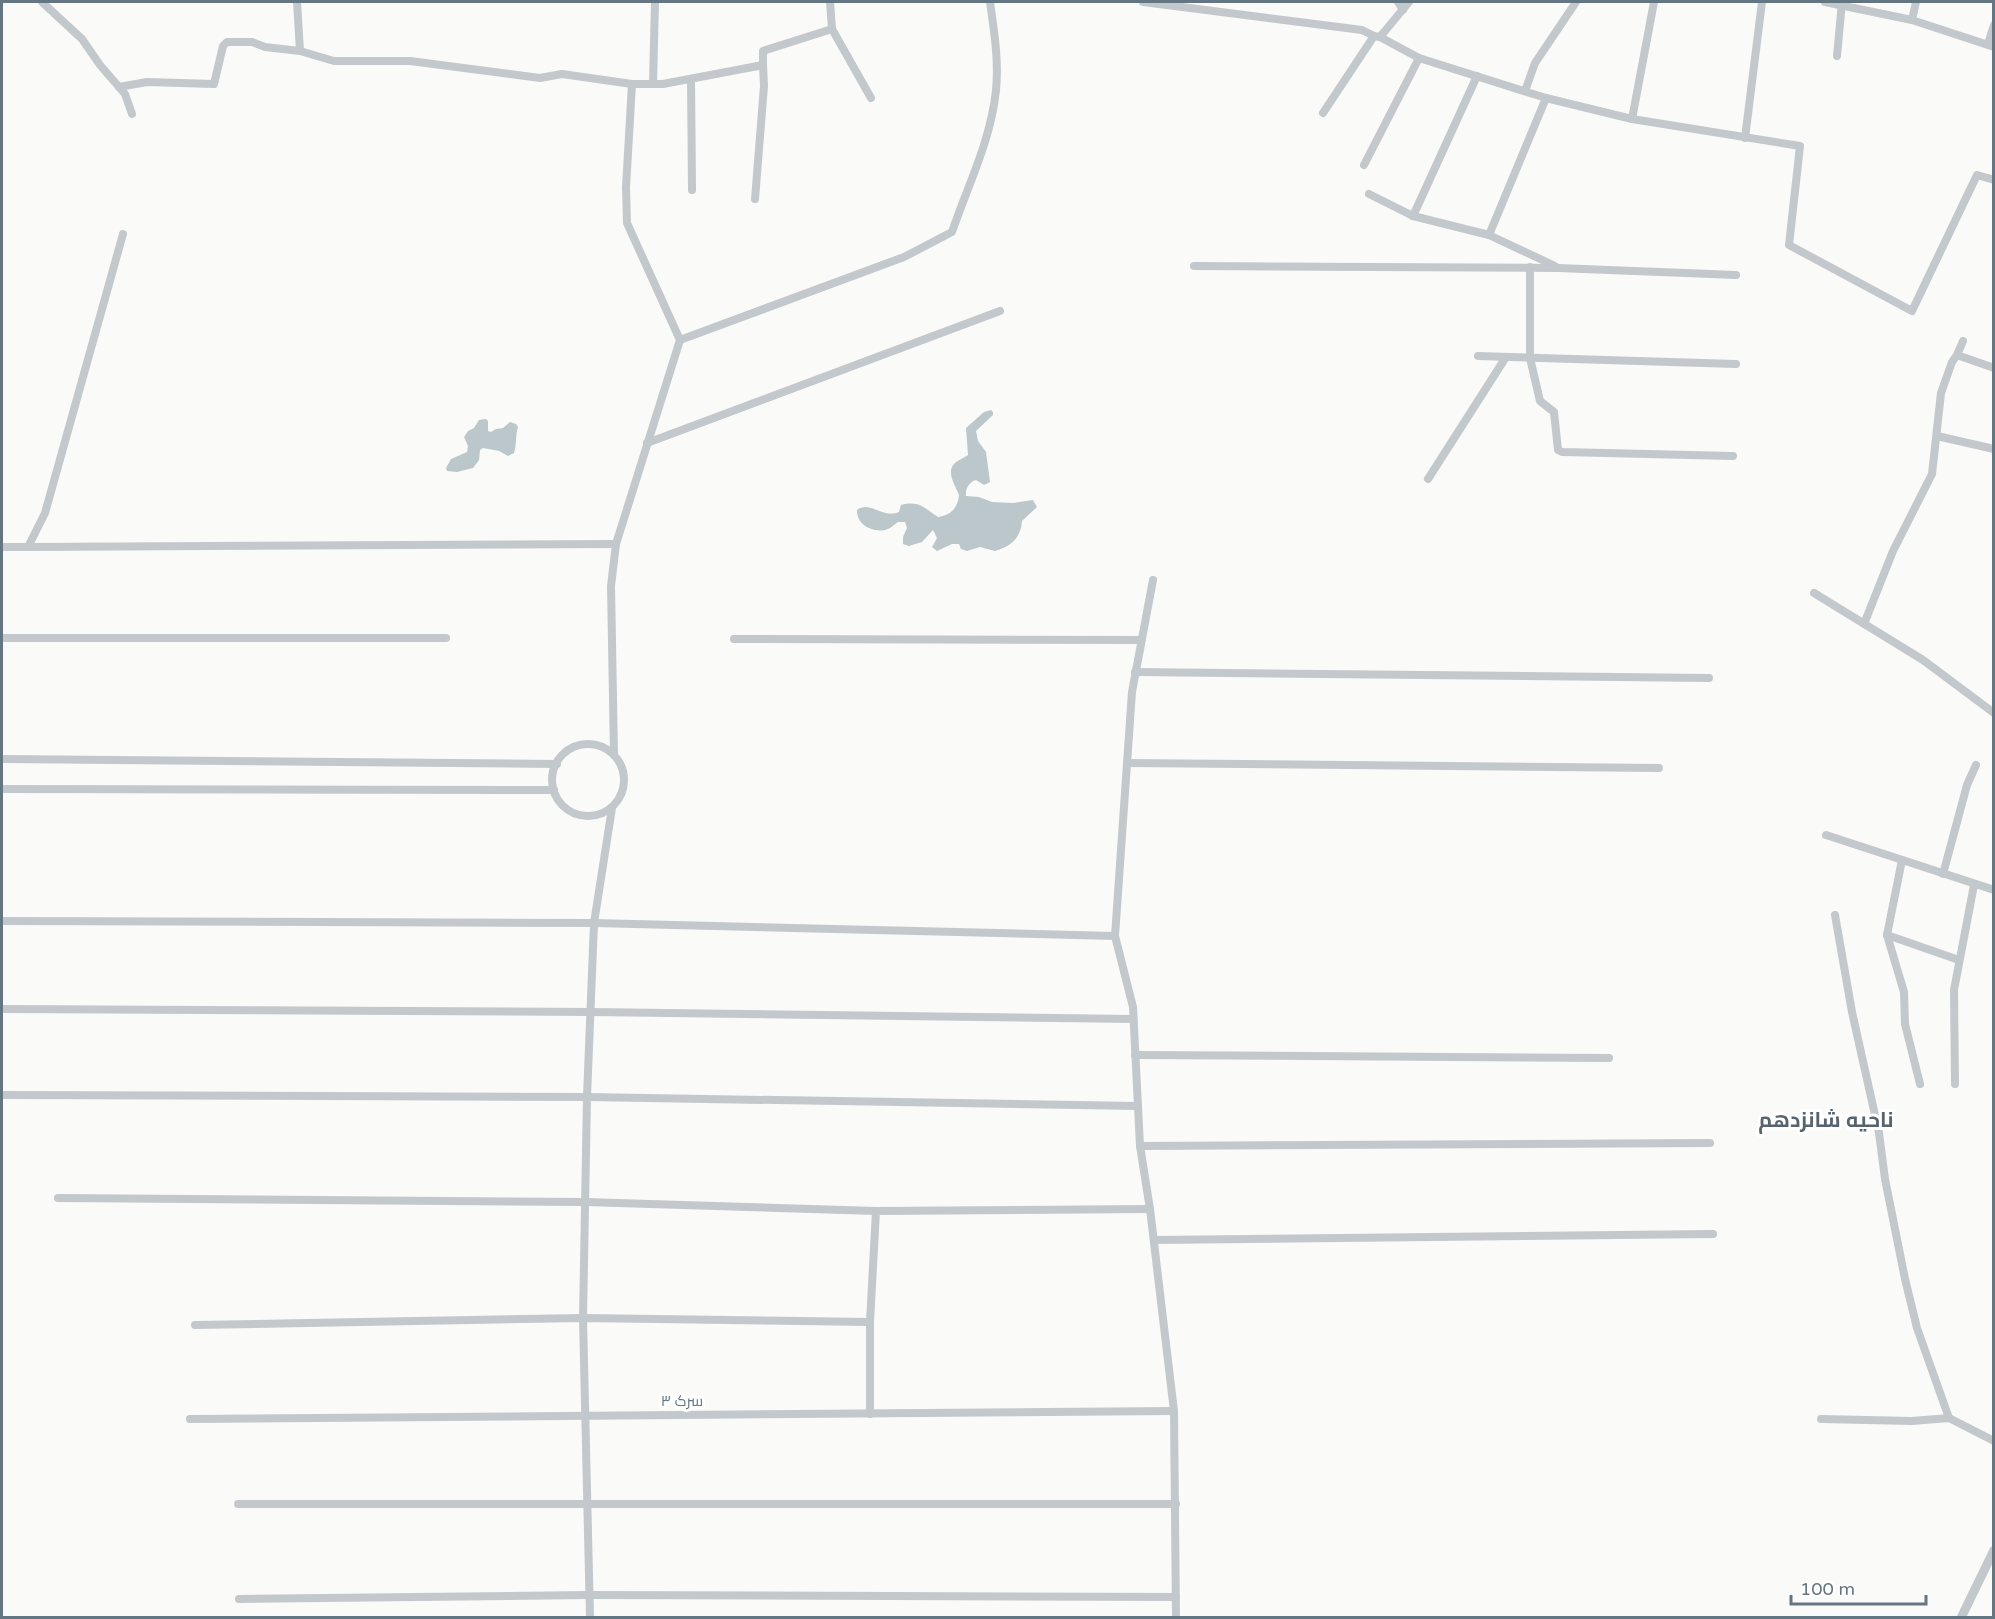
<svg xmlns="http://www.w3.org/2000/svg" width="1995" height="1619" viewBox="0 0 1995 1619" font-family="'Varela Round',Cairo,sans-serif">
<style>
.water{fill:#bbc7cb}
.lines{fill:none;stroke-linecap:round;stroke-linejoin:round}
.minor{stroke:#c3c8cc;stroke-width:8}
.tertiary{stroke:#c3c8cc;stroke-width:9}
.labels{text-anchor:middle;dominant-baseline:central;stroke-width:6;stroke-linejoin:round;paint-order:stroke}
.street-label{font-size:15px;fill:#657683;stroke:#fff}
.district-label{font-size:21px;font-weight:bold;fill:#57646e;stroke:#fff}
</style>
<rect width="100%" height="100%" fill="#fafaf8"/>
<!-- water -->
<g class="water">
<path d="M991 410 993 412V415L976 431 978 441 986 452 990 482 984 485 976 480C969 482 965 489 966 496L979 497 992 502 1013 503 1033 500 1037 507 1022 521C1021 538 1011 546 995 551L980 547 967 551 961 549 959 544H952L937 551 932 547 937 538 933 530 922 542 909 546 903 544V537L907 528 905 522H898C895 524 893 526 890 528 878 535 856 527 857 510 870 500 882 519 899 512L901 505C920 500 925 509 938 517 951 515 958 508 959 495 956 486 945 472 955 463 958 460 964 458 968 455L966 428 984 412Z"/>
<path d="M486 419 488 421V431L491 432 496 429 503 428 510 422 516 424 518 427C515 437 517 444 514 453L508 456 499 451 483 448 480 450 479 460 473 468 457 472 447 471 446 468 451 459 467 452 468 446 464 437 468 431 474 428 479 420Z"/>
</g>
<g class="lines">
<!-- minor -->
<g class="minor">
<path d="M42 2 82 39 100 65 125 94 132 114"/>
<path d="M297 2 300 51"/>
<path d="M830 2 832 29 871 98"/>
<path d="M1143 2 1362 30 1374 36 1380 37 1419 58 1546 98 1632 119 1800 146 1789 245 1912 311 1977 175 1994 180"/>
<path d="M1398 2 1403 10"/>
<path d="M1825 2 1912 20 1994 47"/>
<path d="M1912 20 1916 2"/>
<path d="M1380 37 1409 2"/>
<path d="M1988 44 1994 25"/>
<path d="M1837 56 1842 2"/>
<path d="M691 79 692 190"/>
<path d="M653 84 655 2"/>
<path d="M119 87 147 82 214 84 223 46 227 42H252L265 47 300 51 334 61H410L540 78 562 74 632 84"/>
<path d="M1525 91 1535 63 1576 2"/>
<path d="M1323 113 1374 36"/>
<path d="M1632 119 1654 2"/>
<path d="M1745 138 1762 2"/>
<path d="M1364 165 1419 58"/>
<path d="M1369 194 1413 216 1477 76"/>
<path d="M755 199 764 86 763 65"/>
<path d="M1413 216 1489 235 1555 266"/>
<path d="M1489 235 1546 98"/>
<path d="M1194 266 1558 268 1736 275"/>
<path d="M1530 267V358L1540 401 1554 412 1558 450 1562 452 1733 456"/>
<path d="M680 340 904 257 952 232C968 185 991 140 996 90 999 60 994 31 990 2"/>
<path d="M1957 355 1994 368"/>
<path d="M1478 356 1736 364"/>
<path d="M1937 436 1994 449"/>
<path d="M647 443 1000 311"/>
<path d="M1428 479 1506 357"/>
<path d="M2 547H28L45 513 123 234"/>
<path d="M28 547 616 544"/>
<path d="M1153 580 1132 692 1115 936 1133 1007 1140 1146 1150 1209 1174 1411 1176 1618"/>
<path d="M1814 593 1923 660 1994 713"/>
<path d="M1864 624 1893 551 1932 474 1941 393 1952 362 1957 355 1963 341"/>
<path d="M2 638H446"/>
<path d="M734 639 1141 640"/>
<path d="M1135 672 1709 678"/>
<circle cx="588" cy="780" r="36"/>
<path d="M614 755 611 586 616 544 680 340 627 223 626 187 632 84H663L763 65V51L832 29"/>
<path d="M2 759 557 764"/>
<path d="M1127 763 1659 768"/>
<path d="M2 789 554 790"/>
<path d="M1826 835 1994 890"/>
<path d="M1902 860 1887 935 1959 960"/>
<path d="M1943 874 1967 785 1976 765"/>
<path d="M1835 915 1852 1012 1879 1133 1885 1179 1905 1279 1917 1328 1949 1418"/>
<path d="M2 921 594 923 1115 936"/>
<path d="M1887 935 1904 992 1905 1024 1920 1084"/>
<path d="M2 1009 591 1012 1133 1019"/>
<path d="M1135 1055 1609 1058"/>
<path d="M1955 1084 1954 990 1974 885"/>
<path d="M2 1095 587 1097 1138 1106"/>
<path d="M1140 1146 1710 1143"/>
<path d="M58 1198 585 1202 876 1211 1150 1209"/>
<path d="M1154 1240 1713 1234"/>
<path d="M195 1325 583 1318 870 1322"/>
<path d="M870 1414V1322L876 1211"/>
<path d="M190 1419 1174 1411"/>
<path d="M1821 1419 1912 1421 1949 1418 1994 1441"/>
<path d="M238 1504H1176"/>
<path d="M239 1599 588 1595 1176 1597"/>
<path d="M590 1618 583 1318 587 1097 594 923 612 808"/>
</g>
<!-- tertiary -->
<path class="tertiary" d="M1961 1618 1994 1550"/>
</g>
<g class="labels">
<!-- street labels -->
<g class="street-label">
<text x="682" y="1401">سرک ۳</text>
</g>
<!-- district labels -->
<g class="district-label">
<text x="1826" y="1120">ناحیه شانزدهم</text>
</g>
</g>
<!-- border -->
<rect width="1995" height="1619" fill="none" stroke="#657683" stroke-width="6"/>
<!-- scale -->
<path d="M1791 1595v9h135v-9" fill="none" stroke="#657683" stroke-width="3"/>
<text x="1800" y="1595" font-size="18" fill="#657683" stroke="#ffffff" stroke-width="4.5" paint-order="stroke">100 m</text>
</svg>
